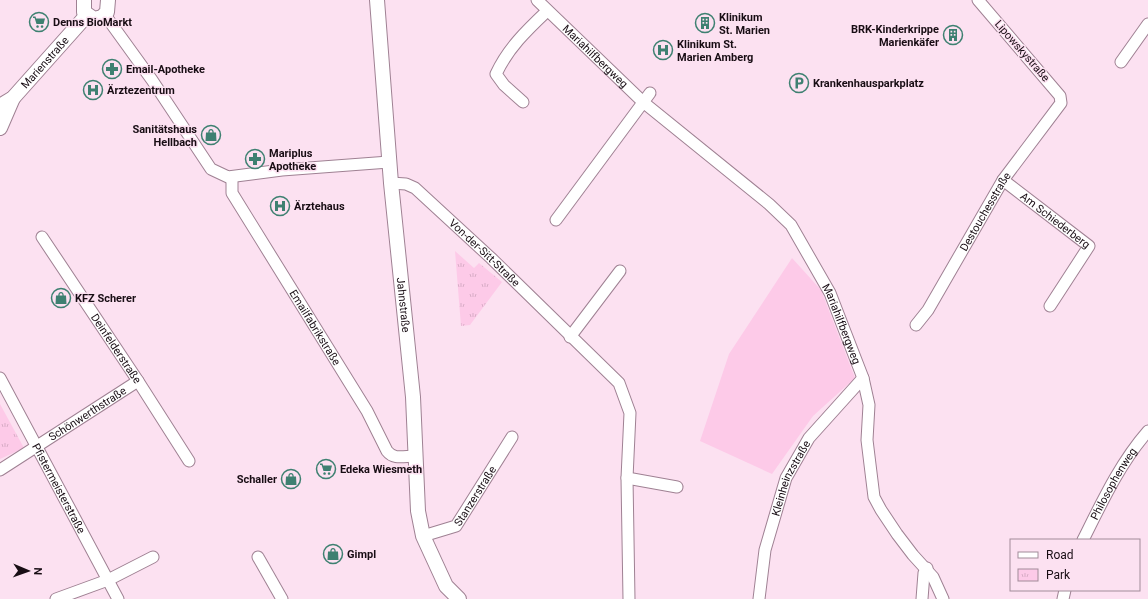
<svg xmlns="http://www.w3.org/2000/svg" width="1148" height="599" viewBox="0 0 1148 599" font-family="Roboto,sans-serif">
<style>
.park{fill:url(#park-tufts)}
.garden{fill:#fdcae8}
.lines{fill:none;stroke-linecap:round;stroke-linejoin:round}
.minor-casing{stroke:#9f8193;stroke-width:13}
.tertiary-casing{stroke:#9f8193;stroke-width:16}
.minor{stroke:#fff;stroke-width:11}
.tertiary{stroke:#fff;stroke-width:14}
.labels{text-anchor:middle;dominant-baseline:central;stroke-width:3;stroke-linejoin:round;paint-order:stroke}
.poi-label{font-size:11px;font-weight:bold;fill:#180d14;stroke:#fce1f1;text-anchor:start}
.street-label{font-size:11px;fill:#180d14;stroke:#fce1f1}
</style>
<defs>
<pattern id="park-tufts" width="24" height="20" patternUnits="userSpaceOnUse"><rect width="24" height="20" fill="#fdcae8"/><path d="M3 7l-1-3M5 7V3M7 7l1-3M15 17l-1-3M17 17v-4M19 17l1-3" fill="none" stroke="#d8acc6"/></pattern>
</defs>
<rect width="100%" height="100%" fill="#fce1f1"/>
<!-- park -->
<g class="park">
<path d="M455 251 474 268 479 263 502 282 470 325 461 326Z"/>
<path d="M0 404 24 448 0 459Z"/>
</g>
<!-- garden -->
<path class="garden" d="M792 258 821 290 855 378 813 416 772 474 700 441 729 354Z"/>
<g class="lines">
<defs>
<g id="minor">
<path id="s1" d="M537 0 643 102 769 204 791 225 830 293 863 378 869 405 867 440 874 497 881 510 897 534 913 555 933 577 943 599"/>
<path d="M105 15 152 80 211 169 228 177 282 170 389 162"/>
<path d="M1121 62 1148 24"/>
<path d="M523 102 504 85 496 74C508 48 527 30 547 11"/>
<path id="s2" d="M232 177V193L367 411 387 451C394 460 404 456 415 456"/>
<path id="s3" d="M1003 180 1089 246 1050 306"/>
<path id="s4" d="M391 183 406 184 415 188 491 258 619 383 630 413 627 478 629 599"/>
<path d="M556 220 650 93"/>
<path id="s5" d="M42 237 138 381 189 461"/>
<path id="s6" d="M916 325 928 310 1003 180 1061 103 1060 96 978 0"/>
<path d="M570 337 620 271"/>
<path id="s7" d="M0 378 118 599"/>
<path id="s8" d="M0 470 138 381"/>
<path d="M627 478 677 487"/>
<path id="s9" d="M423 536 456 526 512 437"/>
<path id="s10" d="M1083 540C1102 502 1120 463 1148 431"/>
<path d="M258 557 282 599"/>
<path d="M56 599 108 580 153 557"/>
<path id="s11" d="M759 599 765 550 786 478 809 438 863 378"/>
<path d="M922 599 924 573 927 568"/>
<path d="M1063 599 1065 590"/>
</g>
<g id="tertiary">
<path d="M84 0V12L94 19 102 17 107 12 108 0"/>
<path id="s12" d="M377 0 391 183 413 397 418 511 423 536 446 586 459 599"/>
<path id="s13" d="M0 106 13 98 87 15"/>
<path d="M0 128 13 98"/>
</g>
</defs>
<!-- minor casing -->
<use href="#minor" class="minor-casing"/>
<!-- tertiary casing -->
<use href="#tertiary" class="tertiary-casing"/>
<!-- minor -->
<use href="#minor" class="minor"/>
<!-- tertiary -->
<use href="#tertiary" class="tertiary"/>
</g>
<!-- icons -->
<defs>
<symbol id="supermarket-ring" viewBox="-11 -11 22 22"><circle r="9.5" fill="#fce1f1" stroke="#3e8071" stroke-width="1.5"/><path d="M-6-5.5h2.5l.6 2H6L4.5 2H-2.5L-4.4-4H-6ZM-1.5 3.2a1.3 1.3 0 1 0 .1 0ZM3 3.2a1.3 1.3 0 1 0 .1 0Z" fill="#3e8071"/></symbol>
<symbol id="building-ring" viewBox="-11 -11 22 22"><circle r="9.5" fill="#fce1f1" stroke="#3e8071" stroke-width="1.5"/><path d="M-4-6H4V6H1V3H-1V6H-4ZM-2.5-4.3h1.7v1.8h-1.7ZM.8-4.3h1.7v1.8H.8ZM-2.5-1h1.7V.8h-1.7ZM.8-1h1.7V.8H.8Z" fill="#3e8071"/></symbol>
<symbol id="hospital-ring" viewBox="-11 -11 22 22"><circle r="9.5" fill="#fce1f1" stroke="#3e8071" stroke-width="1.5"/><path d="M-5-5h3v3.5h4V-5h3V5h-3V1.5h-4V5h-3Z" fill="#3e8071"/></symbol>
<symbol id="pharmacy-ring" viewBox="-11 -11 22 22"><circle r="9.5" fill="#fce1f1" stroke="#3e8071" stroke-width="1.5"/><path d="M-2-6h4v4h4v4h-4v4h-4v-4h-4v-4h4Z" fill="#3e8071"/></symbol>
<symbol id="parking-ring" viewBox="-11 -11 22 22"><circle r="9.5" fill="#fce1f1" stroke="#3e8071" stroke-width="1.5"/><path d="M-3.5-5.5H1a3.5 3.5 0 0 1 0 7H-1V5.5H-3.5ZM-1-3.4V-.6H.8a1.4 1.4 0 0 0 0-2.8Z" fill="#3e8071"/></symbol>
<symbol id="shop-ring" viewBox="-11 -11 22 22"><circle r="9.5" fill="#fce1f1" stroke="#3e8071" stroke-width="1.5"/><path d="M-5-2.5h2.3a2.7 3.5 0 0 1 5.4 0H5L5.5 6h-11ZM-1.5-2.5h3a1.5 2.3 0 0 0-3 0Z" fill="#3e8071"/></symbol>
</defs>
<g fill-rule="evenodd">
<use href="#supermarket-ring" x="28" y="11" width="22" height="22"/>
<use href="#building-ring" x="694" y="12" width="22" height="22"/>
<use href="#building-ring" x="942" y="24" width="22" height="22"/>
<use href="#hospital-ring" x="652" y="39" width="22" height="22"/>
<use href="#pharmacy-ring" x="101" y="58" width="22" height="22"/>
<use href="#parking-ring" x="788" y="72" width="22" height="22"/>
<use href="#hospital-ring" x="82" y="79" width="22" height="22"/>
<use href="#shop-ring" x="200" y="124" width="22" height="22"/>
<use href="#pharmacy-ring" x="244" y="148" width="22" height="22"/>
<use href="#hospital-ring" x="269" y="195" width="22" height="22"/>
<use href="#shop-ring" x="50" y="287" width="22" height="22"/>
<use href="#supermarket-ring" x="315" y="458" width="22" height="22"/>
<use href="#shop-ring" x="280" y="468" width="22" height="22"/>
<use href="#shop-ring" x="322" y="543" width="22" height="22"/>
</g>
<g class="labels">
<!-- poi labels -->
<g class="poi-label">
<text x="719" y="17">Klinikum<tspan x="719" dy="13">St. Marien</tspan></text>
<text x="53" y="22">Denns BioMarkt</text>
<text x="939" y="29" text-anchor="end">BRK-Kinderkrippe<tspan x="939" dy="13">Marienkäfer</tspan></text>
<text x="677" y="44">Klinikum St.<tspan x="677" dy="13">Marien Amberg</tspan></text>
<text x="126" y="69">Email-Apotheke</text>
<text x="813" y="83">Krankenhausparkplatz</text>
<text x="107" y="90">Ärztezentrum</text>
<text x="197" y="129" text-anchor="end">Sanitätshaus<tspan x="197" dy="13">Hellbach</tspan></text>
<text x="269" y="153">Mariplus<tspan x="269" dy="13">Apotheke</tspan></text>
<text x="294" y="206">Ärztehaus</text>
<text x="75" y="298">KFZ Scherer</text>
<text x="340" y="469">Edeka Wiesmeth</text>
<text x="277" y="479" text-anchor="end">Schaller</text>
<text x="347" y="554">Gimpl</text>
</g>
<!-- street labels -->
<g class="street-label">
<text transform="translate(1022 51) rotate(49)">Lipowskystraße</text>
<text stroke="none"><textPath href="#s1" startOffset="81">Mariahilfbergweg</textPath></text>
<text stroke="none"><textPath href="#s13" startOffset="63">Marienstraße</textPath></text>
<text stroke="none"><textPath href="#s6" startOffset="133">Destouchesstraße</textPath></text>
<text stroke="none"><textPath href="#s3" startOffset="66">Am Schiederberg</textPath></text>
<text stroke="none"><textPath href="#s4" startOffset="120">Von-der-Sitt-Straße</textPath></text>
<text stroke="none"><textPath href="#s12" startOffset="306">Jahnstraße</textPath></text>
<text stroke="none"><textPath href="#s1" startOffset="451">Mariahilfbergweg</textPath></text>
<text stroke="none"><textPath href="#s2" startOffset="174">Emailfabrikstraße</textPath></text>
<text stroke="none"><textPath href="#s5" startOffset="134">Deinfelderstraße</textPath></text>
<text stroke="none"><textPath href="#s8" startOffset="104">Schönwerthstraße</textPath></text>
<text stroke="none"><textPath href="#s11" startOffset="126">Kleinheinzstraße</textPath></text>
<text stroke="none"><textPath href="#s10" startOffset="64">Philosophenweg</textPath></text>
<text stroke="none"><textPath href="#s7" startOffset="125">Pfistermeisterstraße</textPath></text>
<text stroke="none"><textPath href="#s9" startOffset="70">Stanzerstraße</textPath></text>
</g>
</g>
<!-- legend -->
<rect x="1010" y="539" width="130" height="52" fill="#fce1f1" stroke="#a18c99"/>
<rect x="1018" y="552" width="20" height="6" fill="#ffffff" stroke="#a18c99"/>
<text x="1046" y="559" font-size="12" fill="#180d14">Road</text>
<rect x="1018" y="569" width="20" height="12" fill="url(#park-tufts)" stroke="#a18c99"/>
<text x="1046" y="579" font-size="12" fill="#180d14">Park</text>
<!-- north arrow -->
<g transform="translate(28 571) rotate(92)" stroke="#fce1f1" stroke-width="3" paint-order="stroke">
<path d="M0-3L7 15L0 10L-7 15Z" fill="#180d14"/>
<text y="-6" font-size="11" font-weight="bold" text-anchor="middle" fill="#180d14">N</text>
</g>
</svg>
